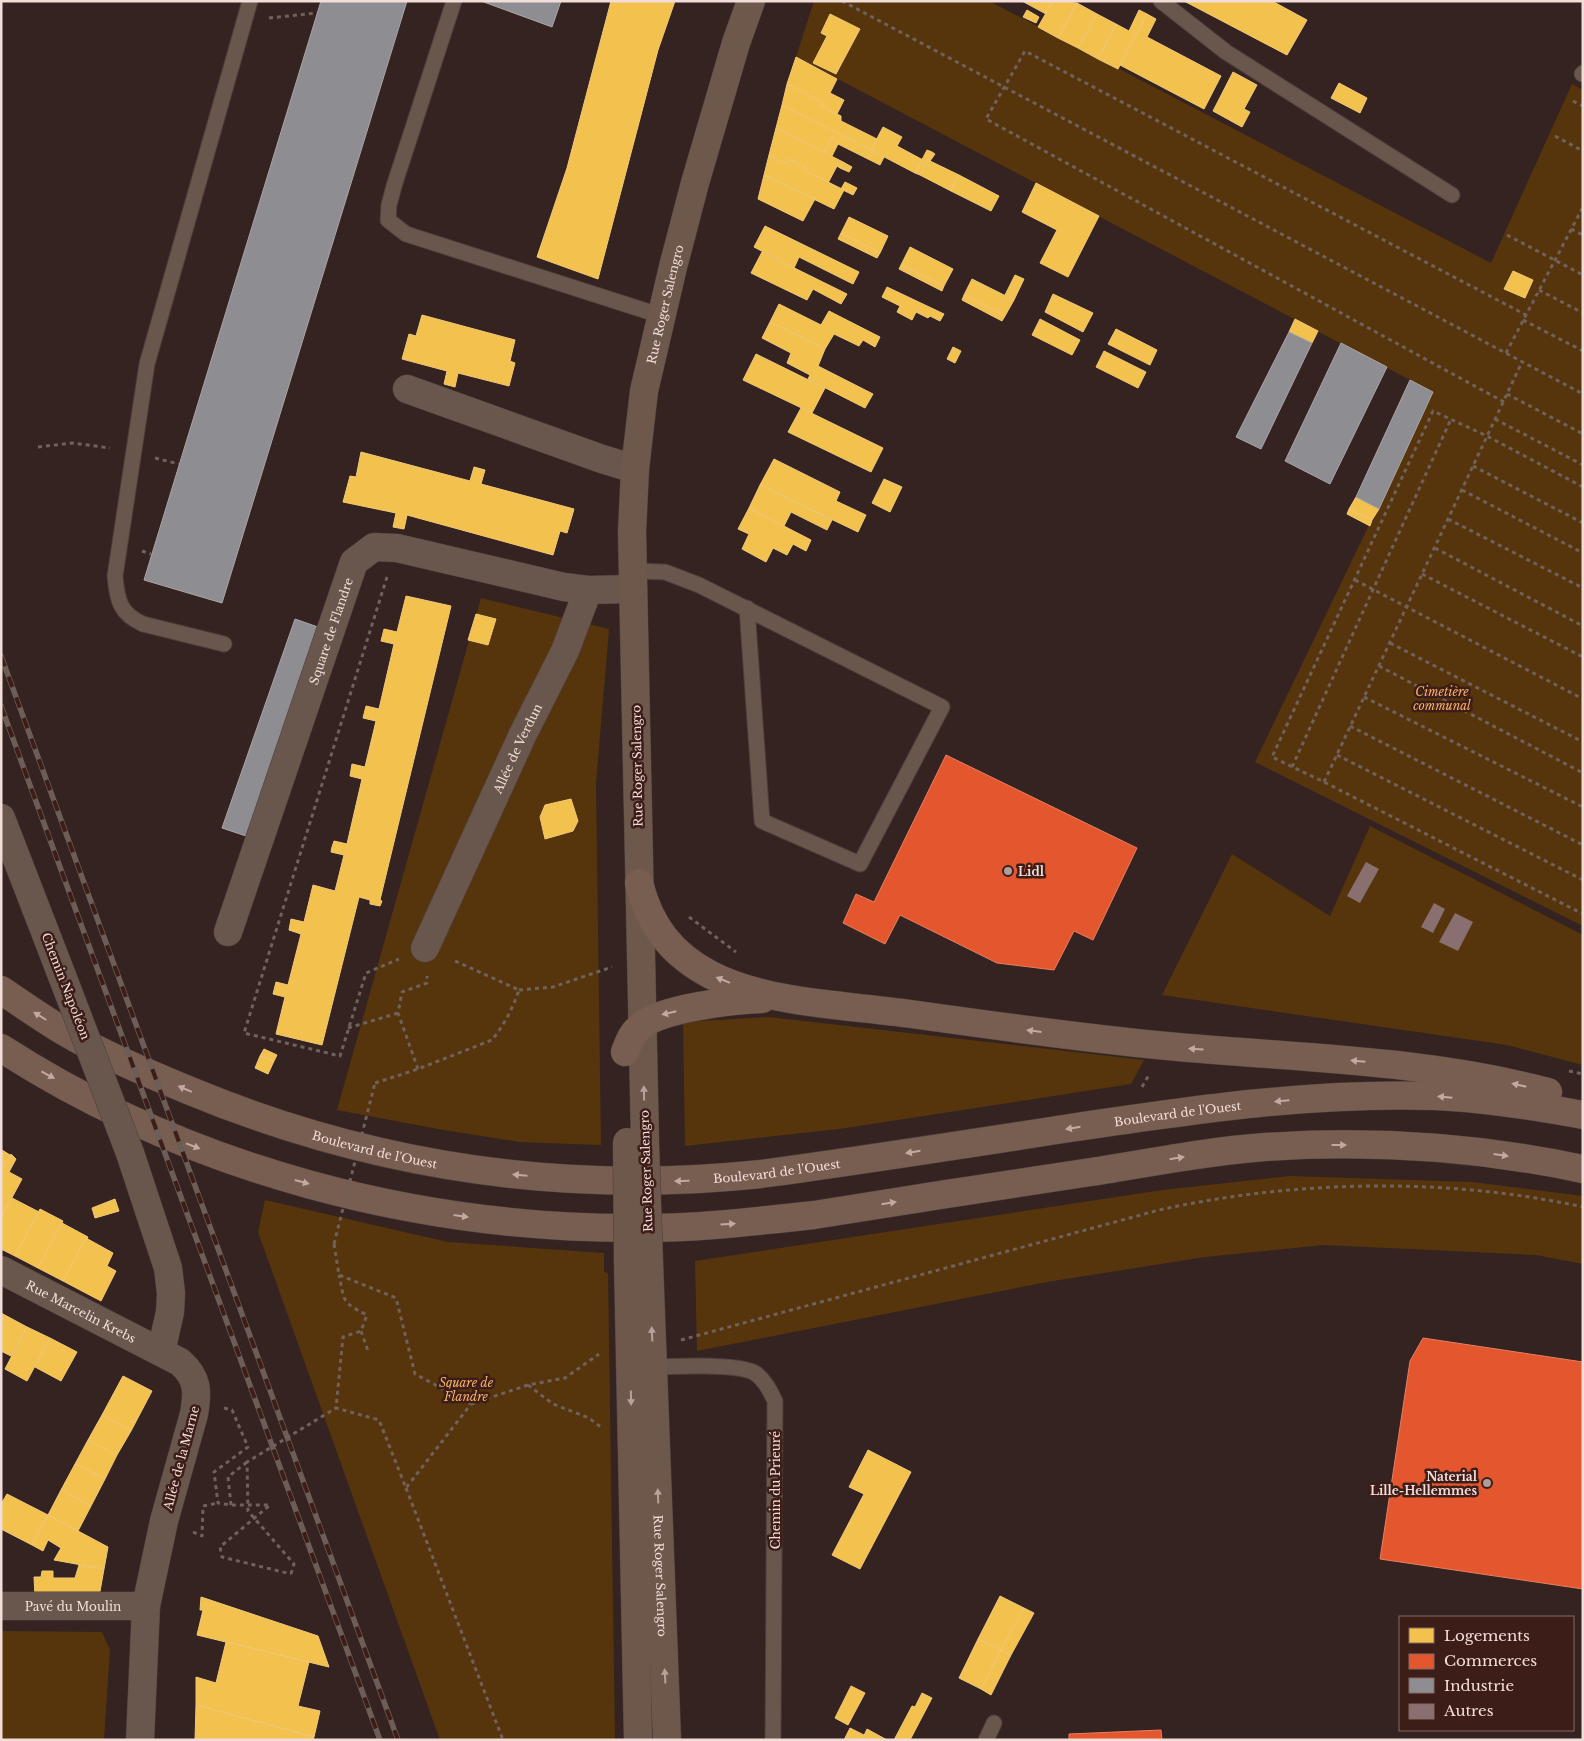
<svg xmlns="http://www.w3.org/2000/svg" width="1584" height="1741" viewBox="0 0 1584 1741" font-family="'Libre Baskerville',serif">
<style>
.green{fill:#56350d}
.homes{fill:#f2c14e;stroke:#f2c978}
.shops{fill:#e4572e;stroke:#e87f61}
.industry{fill:#8d8d92;stroke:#aca5a7}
.building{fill:#8a6f70}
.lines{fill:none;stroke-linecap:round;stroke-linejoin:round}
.service-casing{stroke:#4d3e3c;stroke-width:17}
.minor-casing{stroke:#4d3e3c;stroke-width:29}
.secondary-casing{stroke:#4d3e3c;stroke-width:29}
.primary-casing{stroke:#4d3e3c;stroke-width:29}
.path{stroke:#70615b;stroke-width:3;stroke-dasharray:4 4;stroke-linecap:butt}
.service{stroke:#69564d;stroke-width:15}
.minor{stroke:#69564d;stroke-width:28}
.secondary{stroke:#6e584c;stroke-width:28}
.primary{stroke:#775e50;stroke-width:28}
.rail-casing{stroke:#6c5d57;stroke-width:5.5}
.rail{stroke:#3c1d18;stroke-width:4;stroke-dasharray:11;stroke-linecap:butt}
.minor-bridge-casing{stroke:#4d3e3c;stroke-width:29;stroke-linecap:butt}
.secondary-bridge-casing{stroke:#4d3e3c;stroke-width:29;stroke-linecap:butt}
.path-bridge{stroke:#70615b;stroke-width:3;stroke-dasharray:4 4;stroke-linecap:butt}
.minor-bridge{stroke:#69564d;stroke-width:28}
.secondary-bridge{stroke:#6e584c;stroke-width:28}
.oneway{fill:#c1aaa2}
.oneway2{fill:#b7a19a}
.poi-dot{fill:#b09c98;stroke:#3c1d18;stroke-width:2}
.labels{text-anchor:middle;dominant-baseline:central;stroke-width:5;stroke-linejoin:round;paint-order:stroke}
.street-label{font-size:12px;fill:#f3ddd9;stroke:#3c1d18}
.park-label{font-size:12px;font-style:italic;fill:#f9b364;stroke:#3c1d18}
.poi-label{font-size:12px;font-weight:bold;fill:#f3ddd9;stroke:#3c1d18;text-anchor:start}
</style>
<rect width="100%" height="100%" fill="#342320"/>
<!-- green -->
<g class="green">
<path d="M814 1H989L1491 263 1572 84 1583 90V926L1255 762 1433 392 796 57Z"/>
<path d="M481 598 609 629 596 784 601 1145 520 1142 438 1129 337 1110Z"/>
<path d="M1370 826 1583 935V1065L1507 1045 1162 995 1232 854 1330 916Z"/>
<path d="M769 1017 1144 1060 1131 1084 839 1129 685 1146 683 1022Z"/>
<path d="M1290 1176 1472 1182 1583 1196V1264L1536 1255 1324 1245 1205 1257 1047 1282 697 1351 695 1261 1162 1190Z"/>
<path d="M265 1200 448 1242 604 1253V1271L608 1274 615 1740H440L258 1232Z"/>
<path d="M1 1631 102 1632 110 1650 104 1740H1Z"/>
</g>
<!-- homes -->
<g class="homes">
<path d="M611 1H675L658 50 598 279 537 257 567 168Z"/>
<path d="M1022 1H1053L1046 14Z"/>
<path d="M1053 1 1077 3 1058 38 1038 27Z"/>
<path d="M1184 1H1272L1307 20 1287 55Z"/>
<path d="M1077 3 1097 14 1078 48 1058 38Z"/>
<path d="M1027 10 1039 17 1036 23 1023 17Z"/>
<path d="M1139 10 1147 14 1118 69 1098 59 1116 24 1129 31Z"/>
<path d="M830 14 860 29 836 74 813 63 827 36 821 33Z"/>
<path d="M1097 14 1116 24 1098 59 1078 48Z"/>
<path d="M1147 14 1156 19 1147 37 1221 76 1204 109 1120 65Z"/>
<path d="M796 57 837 79 830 93 844 100 837 114 821 106 822 102 787 84Z"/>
<path d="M1233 72 1257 85 1244 109 1250 112 1242 127 1213 111Z"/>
<path d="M1339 83 1367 98 1360 113 1331 98Z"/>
<path d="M787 84 822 102 821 106 841 116V121L877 139 871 150 782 105Z"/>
<path d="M782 105 884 157 880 165 838 144 832 137 824 152 776 128Z"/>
<path d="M883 127 902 137 897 146 923 160 915 173 871 150Z"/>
<path d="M776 128 843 162 840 168 837 166 828 183 804 170 806 168 789 159 786 164 769 155Z"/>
<path d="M832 137 838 144 832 156 824 152Z"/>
<path d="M927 150 932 152 920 175 915 173Z"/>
<path d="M932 152 935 154 930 161 959 175 951 191 920 175Z"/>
<path d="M769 155 786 164 789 159 806 168 804 170 844 190 834 209 764 175Z"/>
<path d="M843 162 852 167 849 172 840 168Z"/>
<path d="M764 175 815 199 803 221 758 199Z"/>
<path d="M959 175 999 196 991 211 951 191Z"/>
<path d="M845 182 857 188 853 195 841 189Z"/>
<path d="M1036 183 1099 216 1068 277 1040 263 1057 230 1022 212Z"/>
<path d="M849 217 888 236 880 253 841 233Z"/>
<path d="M765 226 859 272 853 284 799 257 794 268 754 247Z"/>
<path d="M841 233 880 253 877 258 838 239Z"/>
<path d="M910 247 953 269 944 286 901 265Z"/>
<path d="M762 252 847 294 841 304 813 289 807 300 751 273Z"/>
<path d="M901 265 944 286 942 291 899 269Z"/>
<path d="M1513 271 1533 280 1525 298 1504 289Z"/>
<path d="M1015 275 1024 279 1014 300 1005 295Z"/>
<path d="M972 279 1014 300 1005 316 964 295Z"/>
<path d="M887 287 944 314 940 321 930 316 928 318 916 312 912 320 897 312 900 306 882 297Z"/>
<path d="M1053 294 1093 313 1083 332 1045 312Z"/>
<path d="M964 295 1005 316 1002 321 962 300Z"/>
<path d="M779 304 821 325 829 311 880 337 875 347 863 340 859 346 834 334 825 349 770 322Z"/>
<path d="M422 315 515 340 510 361 515 363 509 386 458 373 455 387 444 384 447 371 402 359 409 334 416 336Z"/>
<path d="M1040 319 1080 340 1072 355 1032 335Z"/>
<path d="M1295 319 1318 331 1312 343 1289 332Z"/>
<path d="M770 322 825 349 818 366 873 394 865 408 808 379 810 375 787 363 791 353 762 338Z"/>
<path d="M1116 329 1157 350 1150 365 1108 344Z"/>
<path d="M953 347 961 351 955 363 947 359Z"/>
<path d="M1104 351 1146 372 1138 388 1096 367Z"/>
<path d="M756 354 825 388 812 413 743 380Z"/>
<path d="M801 408 883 448 871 472 788 432Z"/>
<path d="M361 452 470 481 474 467 485 470 481 484 574 509 567 533 560 531 553 555 407 515 404 529 393 527 396 513 343 502 350 476 356 477Z"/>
<path d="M774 459 840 492 836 501 866 515 858 532 760 485Z"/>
<path d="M884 479 902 487 890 512 872 503Z"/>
<path d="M760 485 832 520 827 530 791 512 784 526 749 508Z"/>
<path d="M1356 497 1379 509 1372 520 1349 509Z"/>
<path d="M749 508 811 540 806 551 793 544 787 555 773 548 766 562 742 549 749 534 738 529Z"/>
<path d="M1349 509 1372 520 1370 526 1347 514Z"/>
<path d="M406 596 451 606 380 900 382 901 380 906 370 904V900L359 897 322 1045 276 1034 285 997 273 994 276 982 288 985 301 934 289 930 291 919 304 922 313 885 335 891 344 855 331 852 332 847 334 841 347 844 362 779 350 776 352 764 365 767 376 721 363 718 366 706 379 709 394 644 381 641 384 629 397 632Z"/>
<path d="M476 614 496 619 488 645 468 640Z"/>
<path d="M571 799 578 821 573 831 545 839 540 817 545 805Z"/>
<path d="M264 1049 277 1055 274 1061 260 1056Z"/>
<path d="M260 1056 274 1061 268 1074 255 1068Z"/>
<path d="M2 1150 10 1155 1 1171V1151Z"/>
<path d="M11 1154 16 1159 9 1172 22 1179 1 1218V1171Z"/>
<path d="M12 1198 39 1212 15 1256 1 1249V1218Z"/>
<path d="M115 1199 119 1211 95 1218 92 1208Z"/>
<path d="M40 1209 63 1221 38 1268 15 1256Z"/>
<path d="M62 1223 88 1237 63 1281 38 1268Z"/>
<path d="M86 1238 113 1253 107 1266 116 1271 101 1301 63 1281Z"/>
<path d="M1 1313 27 1327 11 1356 1 1351Z"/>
<path d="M27 1327 50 1338 27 1381 5 1369Z"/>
<path d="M50 1338 77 1352 61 1381 35 1367Z"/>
<path d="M123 1376 152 1391 131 1431 102 1415Z"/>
<path d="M102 1415 131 1431 117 1455 88 1440Z"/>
<path d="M88 1440 117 1455 105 1479 75 1464Z"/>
<path d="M868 1450 911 1472 860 1569 832 1555 864 1494 849 1487Z"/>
<path d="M75 1464 105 1479 91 1506 61 1490Z"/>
<path d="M61 1490 91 1506 78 1531 48 1515Z"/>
<path d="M7 1494 48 1515 32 1545 1 1529V1504Z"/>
<path d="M48 1515 108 1547 104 1569 54 1560 61 1548 48 1540 43 1551 32 1545Z"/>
<path d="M79 1565 104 1569 99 1597 35 1596 34 1577H41L42 1571H53V1578H75Z"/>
<path d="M1000 1596 1024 1608 1001 1650 978 1639Z"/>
<path d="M201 1597 318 1636 329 1667 197 1635 203 1610H200Z"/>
<path d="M1024 1608 1034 1613 1011 1655 1001 1650Z"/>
<path d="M978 1639 1001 1650 981 1689 959 1678Z"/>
<path d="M226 1642 309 1662 298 1706 320 1711 314 1737 196 1705V1677L216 1683Z"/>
<path d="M1001 1650 1011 1655 991 1695 981 1689Z"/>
<path d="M851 1686 865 1693 848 1725 835 1718Z"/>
<path d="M922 1693 932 1698 910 1740H894L912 1706 915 1707Z"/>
<path d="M196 1705 314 1737 313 1740H195Z"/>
<path d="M850 1728 864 1735 862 1740H844Z"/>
<path d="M867 1729 887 1740H862Z"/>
</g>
<!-- shops -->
<g class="shops">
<path d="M946 755 1137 848 1093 940 1074 931 1054 970 997 963 900 915 885 944 843 923 856 894 874 902Z"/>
<path d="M1423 1338 1583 1362V1589L1380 1559 1410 1361Z"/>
<path d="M1161 1730 1162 1740H1069V1734Z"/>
</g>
<!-- industry -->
<g class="industry">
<path d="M321 1H407L222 603 144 580Z"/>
<path d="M481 1H561L552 27Z"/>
<path d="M1289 332 1312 343 1261 449 1236 437Z"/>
<path d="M1341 343 1387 367 1330 484 1285 461Z"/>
<path d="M1410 380 1433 392 1379 509 1356 497Z"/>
<path d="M295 619 318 627 246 836 222 828Z"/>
</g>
<!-- building -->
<g class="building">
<path d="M1366 862 1379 869 1360 903 1347 896Z"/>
<path d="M1434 903 1445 909 1433 933 1421 927Z"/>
<path d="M1455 913 1473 922 1458 951 1439 942Z"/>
</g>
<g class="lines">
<defs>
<g id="service">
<path d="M454 1 394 186 389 205 388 220 406 234 662 316"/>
<path d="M1161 1 1226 52 1452 195"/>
<path d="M1582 74 1583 73"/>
<path d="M633 571 665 572 699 585 942 707 860 864 762 821 747 608"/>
<path d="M224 644 143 624C120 614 117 600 115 576L147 364 250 1"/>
<path d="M646 1368C668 1366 738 1363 755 1373 765 1380 770 1391 775 1401L773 1740"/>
<path d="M986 1740 994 1723"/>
</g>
<g id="minor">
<path d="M407 389 602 459 635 469"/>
<path d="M1 818 59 968"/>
<path id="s1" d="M228 932 354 562 374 547 397 548 564 587 588 590 633 589"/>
<path id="s2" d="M425 948 523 734 565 651 588 590"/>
<path d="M130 1153 168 1268 171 1293 170 1312 161 1352"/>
<path id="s3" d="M1 1270 180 1362C198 1378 198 1391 194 1414L164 1521 146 1606 140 1740"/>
<path id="s4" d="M1 1606H146"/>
</g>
<g id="secondary">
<path id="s5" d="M645 1141 632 532 635 469 644 391 673 267 695 183 736 43 751 1"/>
<path d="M628 1262 638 1740"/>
<path id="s6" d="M649 1262 667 1740"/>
</g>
<g id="primary">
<path d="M639 883C650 926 671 954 711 975 768 1004 848 1005 911 1014 996 1026 1081 1038 1167 1046 1294 1058 1423 1059 1548 1092"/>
<path id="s7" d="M1 990C22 1004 43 1019 65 1032 104 1055 147 1073 188 1090 373 1167 562 1195 761 1174 864 1160 967 1144 1070 1128 1191 1110 1312 1092 1434 1096 1484 1098 1534 1106 1583 1115"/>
<path d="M1 1048C190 1170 420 1230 644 1228 701 1228 757 1221 814 1215 906 1200 999 1186 1091 1172 1149 1163 1207 1151 1265 1147 1371 1140 1479 1147 1583 1169"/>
<path d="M625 1052C629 1041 632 1033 641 1026 662 1008 734 1000 762 999"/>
</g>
</defs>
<!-- service casing -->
<use href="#service" class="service-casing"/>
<!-- minor casing -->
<use href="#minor" class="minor-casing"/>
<!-- secondary casing -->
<use href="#secondary" class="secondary-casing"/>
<!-- primary casing -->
<use href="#primary" class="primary-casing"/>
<!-- path -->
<g class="path">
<path d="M842 1 1583 394"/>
<path d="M269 18 317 13"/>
<path d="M1573 101 1583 106"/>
<path d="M1555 136 1583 151"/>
<path d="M1571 229 1583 235"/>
<path d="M1507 235 1583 275"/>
<path d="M1539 290 1583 313"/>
<path d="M1523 320 1583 351"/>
<path d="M1506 353 1583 207"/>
<path d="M1507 394 1583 434"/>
<path d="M1504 402 986 119 1025 51 1526 315"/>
<path d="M1495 419 1583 465"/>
<path d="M38 447 72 443 110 448"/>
<path d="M155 458 179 464"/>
<path d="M1473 466 1583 523"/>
<path d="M1583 487 1487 436 1433 411 1272 757 1324 782 1583 914"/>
<path d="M1462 490 1583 553"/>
<path d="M1448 519 1583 588"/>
<path d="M1435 548 1583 626"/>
<path d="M142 551 151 554"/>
<path d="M1422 574 1583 657"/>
<path d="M387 577 244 1033 340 1056 366 973 399 959"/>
<path d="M1355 580 1583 699"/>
<path d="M1390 643 1583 742"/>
<path d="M1379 666 1583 773"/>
<path d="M1364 697 1583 807"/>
<path d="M1350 726 1583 845"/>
<path d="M1337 755 1583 880"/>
<path d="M1292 767 1451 419"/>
<path d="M1324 782 1522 362"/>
<path d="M689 917 736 952"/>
<path d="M519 990 553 987 612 967"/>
<path d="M348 1028 398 1013"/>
<path d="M418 1069 398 1013 402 992 427 983V976"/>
<path d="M1569 1071 1583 1074"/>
<path d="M375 1083 418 1069 492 1040C504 1025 513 1008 519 990L453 960"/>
<path d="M1142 1087 1150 1073"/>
<path d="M334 1244 339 1275 396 1298 415 1374 471 1404 406 1488 379 1420 336 1408 343 1337 361 1331 367 1315C341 1302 345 1302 339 1275"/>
<path d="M361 1331 368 1351"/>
<path d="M681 1340 1159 1210C1296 1180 1445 1177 1583 1207"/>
<path d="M528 1385 553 1404 589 1418 602 1428"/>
<path d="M471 1404 528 1385 565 1378 599 1354"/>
<path d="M224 1408 232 1410 248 1447 214 1472 218 1503 231 1505H270L220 1547 222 1557 291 1574"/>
<path d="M406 1488 503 1740"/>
<path d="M231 1505 228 1477 247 1462"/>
<path d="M193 1532 202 1536 203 1506 218 1503"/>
</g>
<!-- service -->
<use href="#service" class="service"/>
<!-- minor -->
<use href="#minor" class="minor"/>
<!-- secondary -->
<use href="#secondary" class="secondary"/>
<!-- primary -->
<use href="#primary" class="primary"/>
<defs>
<g id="rail">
<path d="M1 656 398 1740"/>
<path d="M1 706 380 1740"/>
</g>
</defs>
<!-- rail casing -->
<use href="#rail" class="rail-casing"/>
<!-- rail -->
<use href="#rail" class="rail"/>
<defs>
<path id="minor-bridge" d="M59 968 130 1153"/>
<g id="secondary-bridge">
<path d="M627 1142 628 1262"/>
<path d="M645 1143 649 1262"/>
</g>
</defs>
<!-- minor-bridge casing -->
<use href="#minor-bridge" class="minor-bridge-casing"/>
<!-- secondary-bridge casing -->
<use href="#secondary-bridge" class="secondary-bridge-casing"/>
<!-- path-bridge -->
<g class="path-bridge">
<path d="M334 1244 375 1083"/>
<path d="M291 1574 294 1564 248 1511 247 1462 336 1408"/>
</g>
<!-- minor-bridge -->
<use href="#minor-bridge" class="minor-bridge"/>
<!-- secondary-bridge -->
<use href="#secondary-bridge" class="secondary-bridge"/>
</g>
<!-- one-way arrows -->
<defs><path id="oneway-solid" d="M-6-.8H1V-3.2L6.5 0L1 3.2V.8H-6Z" transform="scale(1.25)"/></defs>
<g class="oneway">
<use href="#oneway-solid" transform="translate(723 980) rotate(-158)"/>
<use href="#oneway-solid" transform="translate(669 1013) rotate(167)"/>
<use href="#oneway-solid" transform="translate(40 1016) rotate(-148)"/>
<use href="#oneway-solid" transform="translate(1034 1031) rotate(-173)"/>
<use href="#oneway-solid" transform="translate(1196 1049) rotate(-176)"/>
<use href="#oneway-solid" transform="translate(1358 1061) rotate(-175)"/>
<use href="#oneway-solid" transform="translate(48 1075) rotate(28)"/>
<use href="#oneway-solid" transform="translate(1519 1085) rotate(-167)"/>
<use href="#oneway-solid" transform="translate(185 1089) rotate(-157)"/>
<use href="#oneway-solid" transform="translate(1445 1097) rotate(-175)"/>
<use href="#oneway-solid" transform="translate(1282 1101) rotate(175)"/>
<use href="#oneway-solid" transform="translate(1073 1128) rotate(171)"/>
<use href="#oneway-solid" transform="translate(1339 1145)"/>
<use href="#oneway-solid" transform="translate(193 1146) rotate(21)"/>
<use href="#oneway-solid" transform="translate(913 1152) rotate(171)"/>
<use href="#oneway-solid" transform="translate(1501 1155) rotate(8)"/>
<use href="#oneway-solid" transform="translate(1177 1158) rotate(-9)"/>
<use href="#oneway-solid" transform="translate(520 1175) rotate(-175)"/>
<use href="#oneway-solid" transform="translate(682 1181) rotate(179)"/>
<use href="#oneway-solid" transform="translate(302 1182) rotate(15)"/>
<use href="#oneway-solid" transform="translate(889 1203) rotate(-9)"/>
<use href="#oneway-solid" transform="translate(461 1216) rotate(8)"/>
<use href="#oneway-solid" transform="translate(728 1224) rotate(-4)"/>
</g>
<g class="oneway2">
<use href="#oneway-solid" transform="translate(644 1093) rotate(-91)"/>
<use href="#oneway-solid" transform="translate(652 1334) rotate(-93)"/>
<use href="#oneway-solid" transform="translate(631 1398) rotate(89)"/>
<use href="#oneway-solid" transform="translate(658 1496) rotate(-92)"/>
<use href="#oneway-solid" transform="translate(665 1676) rotate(-93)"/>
</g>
<!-- markers -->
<g class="poi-dot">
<circle cx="1008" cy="871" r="5"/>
<circle cx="1487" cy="1483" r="5"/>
</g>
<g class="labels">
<!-- street labels -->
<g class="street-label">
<text stroke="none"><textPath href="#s5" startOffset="840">Rue Roger Salengro</textPath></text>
<text stroke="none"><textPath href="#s1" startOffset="318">Square de Flandre</textPath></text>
<text stroke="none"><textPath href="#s2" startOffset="220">Allée de Verdun</textPath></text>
<text transform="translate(637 766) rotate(-91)">Rue Roger Salengro</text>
<text transform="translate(66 986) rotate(69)">Chemin Napoléon</text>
<text stroke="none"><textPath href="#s7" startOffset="1219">Boulevard de l'Ouest</textPath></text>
<text stroke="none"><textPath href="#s7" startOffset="409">Boulevard de l'Ouest</textPath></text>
<text transform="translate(646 1171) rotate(-92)">Rue Roger Salengro</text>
<text stroke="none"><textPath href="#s7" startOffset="814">Boulevard de l'Ouest</textPath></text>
<text stroke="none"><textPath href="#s3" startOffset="90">Rue Marcelin Krebs</textPath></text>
<text transform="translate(181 1458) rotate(-75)">Allée de la Marne</text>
<text transform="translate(775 1490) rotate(-90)">Chemin du Prieuré</text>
<text stroke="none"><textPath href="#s6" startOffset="314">Rue Roger Salengro</textPath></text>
<text stroke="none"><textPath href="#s4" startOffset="72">Pavé du Moulin</textPath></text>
</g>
<!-- park labels -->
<g class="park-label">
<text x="1442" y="691">Cimetière<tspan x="1442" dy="14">communal</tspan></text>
<text x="466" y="1382">Square de<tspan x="466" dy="14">Flandre</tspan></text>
</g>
<!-- poi labels -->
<g class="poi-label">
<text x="1018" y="871">Lidl</text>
<text x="1477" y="1476" text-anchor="end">Naterial<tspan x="1477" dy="14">Lille-Hellemmes</tspan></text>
</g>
</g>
<!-- border -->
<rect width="1584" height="1741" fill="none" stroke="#f3ddd9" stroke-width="5"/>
<!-- legend -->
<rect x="1399" y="1616" width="175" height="115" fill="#3c1d18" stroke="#856a65"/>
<rect x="1409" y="1628" width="25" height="15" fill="#f2c14e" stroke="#856a65"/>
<text x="1444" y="1641" font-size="15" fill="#f3ddd9">Logements</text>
<rect x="1409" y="1654" width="25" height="15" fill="#e4572e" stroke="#856a65"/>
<text x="1444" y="1666" font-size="15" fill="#f3ddd9">Commerces</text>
<rect x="1409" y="1678" width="25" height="15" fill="#8d8d92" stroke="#856a65"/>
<text x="1444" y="1691" font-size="15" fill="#f3ddd9">Industrie</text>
<rect x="1409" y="1704" width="25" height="15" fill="#8a6f70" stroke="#856a65"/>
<text x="1444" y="1716" font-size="15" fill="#f3ddd9">Autres</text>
</svg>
